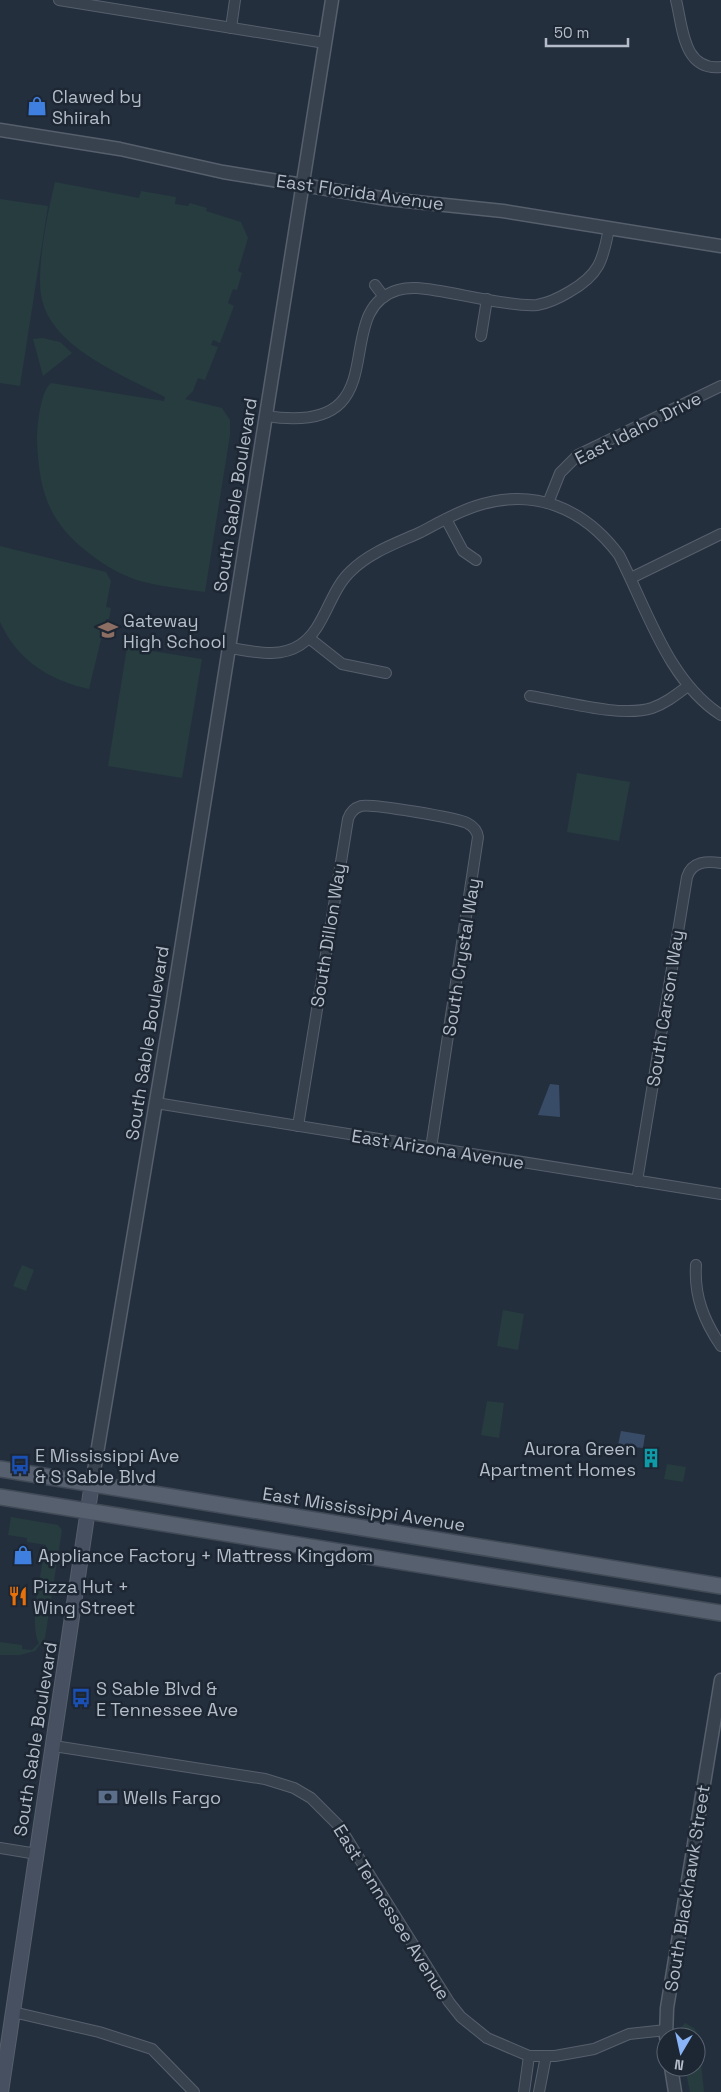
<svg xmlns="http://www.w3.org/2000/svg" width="721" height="2092" viewBox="0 0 721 2092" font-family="'Space Grotesk',sans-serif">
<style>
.green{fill:#263c3f}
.water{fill:#394c67}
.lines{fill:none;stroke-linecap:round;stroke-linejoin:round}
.minor-casing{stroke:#565f6c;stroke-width:12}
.tertiary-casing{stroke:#565f6c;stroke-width:15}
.secondary-casing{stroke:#565f6c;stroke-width:16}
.primary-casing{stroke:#414a57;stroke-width:18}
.minor{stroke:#38414e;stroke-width:10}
.tertiary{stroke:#38414e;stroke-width:12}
.secondary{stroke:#465061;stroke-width:14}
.primary{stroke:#56606e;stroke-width:15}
.labels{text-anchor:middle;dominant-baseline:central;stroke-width:5;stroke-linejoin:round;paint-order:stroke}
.poi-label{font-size:18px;fill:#b4bcc9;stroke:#1d2633;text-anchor:start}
.street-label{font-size:18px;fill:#b4bcc9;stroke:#1d2633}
</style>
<rect width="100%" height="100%" fill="#242f3e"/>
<!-- green -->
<g class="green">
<path d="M55 182 139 198 141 191 176 197 175 204 188 206 190 203 207 208 206 211 241 222 248 238 238 271 242 273 237 290 233 289 228 303 234 306 220 343 213 340 211 345 218 347 205 380 198 378 193 391 185 399 222 408 230 420V435L205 592C184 589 164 587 144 582 124 577 107 567 90 554 49 523 39 492 37 441 37 427 40 392 51 383L164 401 165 397C125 376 54 349 42 300 35 272 48 211 55 182Z"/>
<path d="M0 199 48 206 20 386 0 383Z"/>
<path d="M43 338 60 342 72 353 43 376 33 339Z"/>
<path d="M0 546 106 572 111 581 106 607 111 608 109 619H106L89 689C49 680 18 661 0 622Z"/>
<path d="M127 647 202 659 182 778 108 766Z"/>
<path d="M577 773 630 782 619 841 567 832Z"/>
<path d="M22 1265 34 1270 26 1291 13 1286Z"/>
<path d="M503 1310 524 1314 518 1350 497 1346Z"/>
<path d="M487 1401 504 1403 499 1438 481 1435Z"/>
<path d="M667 1464 686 1467 683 1482 664 1479Z"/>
<path d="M11 1517 58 1525 62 1530 45 1638 35 1651 20 1655H0V1642L22 1645V1649L32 1650 39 1643C28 1624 42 1568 46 1545L27 1542V1538L8 1535Z"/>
<path d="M685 2023 694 2028 698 2034 704 2092H690L685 2067H696V2037L681 2035 680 2029Z"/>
</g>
<!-- water -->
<g class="water">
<path d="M550 1084 559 1085 560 1117 538 1115Z"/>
<path d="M621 1431 645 1435 643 1448 618 1445Z"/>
</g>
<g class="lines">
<defs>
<g id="minor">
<path d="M59 0 325 43"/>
<path d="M676 0C683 28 683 71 721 67"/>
<path d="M231 28 235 0"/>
<path d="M375 285 384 297"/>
<path d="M481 336 487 299"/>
<path d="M266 416C403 437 326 311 398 290 412 286 426 289 440 291 465 295 514 307 537 305 549 303 559 298 569 292 599 275 603 261 609 228"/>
<path d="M548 503 560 473 578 455 721 386"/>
<path d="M446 519 463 551 476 560"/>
<path d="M631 578 721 534"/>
<path d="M309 638 342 664 386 673"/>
<path d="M229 648C253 651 278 659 300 645 325 629 329 591 351 571 370 552 397 543 421 532 438 523 457 512 476 506 534 487 584 508 619 555 647 609 668 681 721 715"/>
<path d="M530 696C563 701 621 718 652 708 666 703 676 695 688 686"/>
<path d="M156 1103 721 1194"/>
<path d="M298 1126 348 819C350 813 354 808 361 806 370 803 457 818 467 823 473 826 477 830 478 837L431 1148"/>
<path d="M637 1181 687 877C692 861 707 861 721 863"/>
<path d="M696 1265C694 1296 704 1321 721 1346"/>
<path d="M54 1746 265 1779 294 1788 311 1798 339 1826 449 2002 461 2017 487 2038 529 2056H555L594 2049 629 2034 666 2030"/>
<path d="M0 1848 37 1854"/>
<path d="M13 2012 99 2032 152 2049 194 2092"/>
<path d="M524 2092 529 2056"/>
<path d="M539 2092 546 2056"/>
</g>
<g id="tertiary">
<path d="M0 130 120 149 223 172 303 185 387 199 503 211 721 246"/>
<path d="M92 1483 172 1006 332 0"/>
<path d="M666 2037 667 2008 721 1680"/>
<path d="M671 2067 675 2092"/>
</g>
<path id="secondary" d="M1 2092 92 1483"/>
<g id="primary">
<path d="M0 1469 721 1586"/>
<path d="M0 1497 721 1613"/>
</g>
</defs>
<!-- minor casing -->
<use href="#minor" class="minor-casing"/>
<!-- tertiary casing -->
<use href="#tertiary" class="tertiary-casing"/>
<!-- secondary casing -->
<use href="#secondary" class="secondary-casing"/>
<!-- primary casing -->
<use href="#primary" class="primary-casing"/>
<!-- minor -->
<use href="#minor" class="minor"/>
<!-- tertiary -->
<use href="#tertiary" class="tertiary"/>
<!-- secondary -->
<use href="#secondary" class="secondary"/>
<!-- primary -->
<use href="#primary" class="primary"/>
</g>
<!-- icons -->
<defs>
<symbol id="shop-bare" viewBox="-9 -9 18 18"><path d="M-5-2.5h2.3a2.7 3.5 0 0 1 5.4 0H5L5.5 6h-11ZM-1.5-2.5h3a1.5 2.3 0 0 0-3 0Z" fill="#3f7fe0" stroke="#1d2633" stroke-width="2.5" paint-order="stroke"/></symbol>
<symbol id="school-bare" viewBox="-9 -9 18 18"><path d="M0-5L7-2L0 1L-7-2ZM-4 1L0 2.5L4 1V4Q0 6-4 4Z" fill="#8d6e63" stroke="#1d2633" stroke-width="2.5" paint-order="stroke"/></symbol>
<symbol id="building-bare" viewBox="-9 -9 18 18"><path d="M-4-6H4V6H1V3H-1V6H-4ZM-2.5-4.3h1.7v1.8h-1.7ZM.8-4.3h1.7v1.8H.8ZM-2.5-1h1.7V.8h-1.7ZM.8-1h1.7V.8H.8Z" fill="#0f9aa8" stroke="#1d2633" stroke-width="2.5" paint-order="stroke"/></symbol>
<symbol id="bus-bare" viewBox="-9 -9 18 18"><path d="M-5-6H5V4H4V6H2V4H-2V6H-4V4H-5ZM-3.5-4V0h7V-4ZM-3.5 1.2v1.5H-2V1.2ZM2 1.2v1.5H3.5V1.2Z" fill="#1a4fb4" stroke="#1d2633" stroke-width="2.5" paint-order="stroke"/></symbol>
<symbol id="restaurant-bare" viewBox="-9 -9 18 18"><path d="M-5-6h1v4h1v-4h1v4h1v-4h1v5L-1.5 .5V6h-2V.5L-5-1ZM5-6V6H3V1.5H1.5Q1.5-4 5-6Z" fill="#e8710a" stroke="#1d2633" stroke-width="2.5" paint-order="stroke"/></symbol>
<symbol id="bank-bare" viewBox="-9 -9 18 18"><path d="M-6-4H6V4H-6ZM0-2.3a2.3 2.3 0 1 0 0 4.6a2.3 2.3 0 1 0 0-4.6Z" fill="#5c6f8a" stroke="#1d2633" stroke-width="2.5" paint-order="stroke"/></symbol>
</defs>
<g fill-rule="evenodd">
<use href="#shop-bare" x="23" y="92" width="28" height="28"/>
<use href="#school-bare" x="94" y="616" width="28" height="28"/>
<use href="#building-bare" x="637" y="1444" width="28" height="28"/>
<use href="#bus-bare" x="6" y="1451" width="28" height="28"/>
<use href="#shop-bare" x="9" y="1541" width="28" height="28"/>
<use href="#restaurant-bare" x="4" y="1582" width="28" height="28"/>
<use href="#bus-bare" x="67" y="1684" width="28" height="28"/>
<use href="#bank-bare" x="94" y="1783" width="28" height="28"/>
</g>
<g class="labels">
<!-- poi labels -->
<g class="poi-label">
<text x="52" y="96">Clawed by<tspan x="52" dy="21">Shiirah</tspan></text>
<text x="123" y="620">Gateway<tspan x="123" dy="21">High School</tspan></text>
<text x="636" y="1448" text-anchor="end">Aurora Green<tspan x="636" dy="21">Apartment Homes</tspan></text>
<text x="35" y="1455">E Mississippi Ave<tspan x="35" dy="21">&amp; S Sable Blvd</tspan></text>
<text x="38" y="1555">Appliance Factory + Mattress Kingdom</text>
<text x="33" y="1586">Pizza Hut +<tspan x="33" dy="21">Wing Street</tspan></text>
<text x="96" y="1688">S Sable Blvd &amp;<tspan x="96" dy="21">E Tennessee Ave</tspan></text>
<text x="123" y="1797">Wells Fargo</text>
</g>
<!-- street labels -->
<g class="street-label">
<text transform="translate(360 192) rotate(8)">East Florida Avenue</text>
<text transform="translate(638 428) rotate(-27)">East Idaho Drive</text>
<text transform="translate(235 495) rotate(-81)">South Sable Boulevard</text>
<text transform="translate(328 935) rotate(-81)">South Dillon Way</text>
<text transform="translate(461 957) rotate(-81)">South Crystal Way</text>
<text transform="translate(665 1008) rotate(-81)">South Carson Way</text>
<text transform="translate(147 1043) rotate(-81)">South Sable Boulevard</text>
<text transform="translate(438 1149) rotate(9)">East Arizona Avenue</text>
<text transform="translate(364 1509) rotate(9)">East Mississippi Avenue</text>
<text transform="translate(35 1739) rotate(-81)">South Sable Boulevard</text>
<text transform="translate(687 1888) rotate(-81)">South Blackhawk Street</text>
<text transform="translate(392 1912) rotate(58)">East Tennessee Avenue</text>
</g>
</g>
<!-- north arrow -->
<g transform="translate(681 2052) rotate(189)"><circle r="24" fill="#1d2633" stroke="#59626f"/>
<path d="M0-4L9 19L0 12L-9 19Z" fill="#8ab4f8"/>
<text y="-8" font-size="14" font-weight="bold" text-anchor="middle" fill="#b4bcc9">N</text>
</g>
<!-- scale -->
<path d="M546 38v8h82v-8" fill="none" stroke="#b4bcc9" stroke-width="2.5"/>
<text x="554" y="38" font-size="15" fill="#b4bcc9" stroke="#1d2633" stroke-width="4" paint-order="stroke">50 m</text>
</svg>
